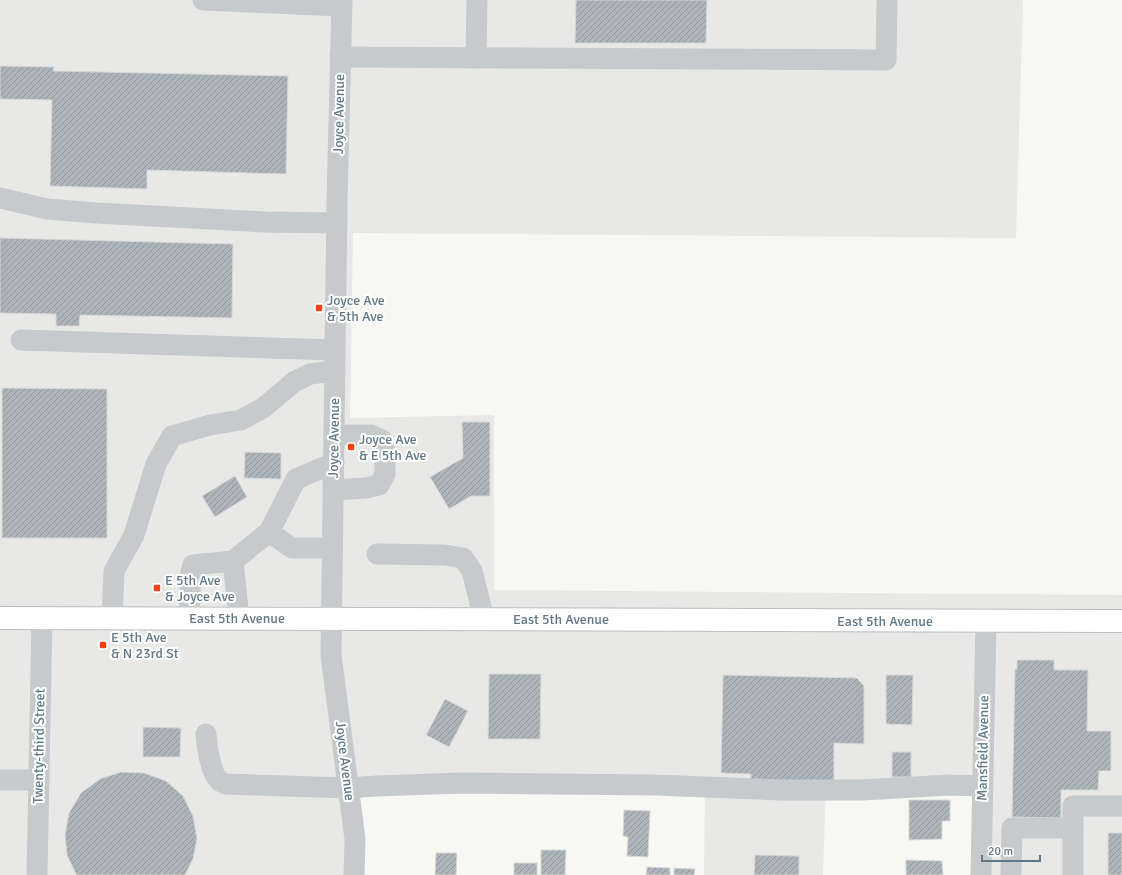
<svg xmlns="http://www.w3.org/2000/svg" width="1122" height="875" viewBox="0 0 1122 875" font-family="Signika,sans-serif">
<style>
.built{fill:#e8e9e7}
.building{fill:url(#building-hatch);stroke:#d8d8d6}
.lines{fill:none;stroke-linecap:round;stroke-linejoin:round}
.major-casing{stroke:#b9bdc1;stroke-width:24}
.minor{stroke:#c6cacd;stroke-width:21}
.major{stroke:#fff;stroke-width:22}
.poi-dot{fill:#f44216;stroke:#fff;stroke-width:1.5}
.labels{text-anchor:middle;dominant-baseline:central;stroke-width:4;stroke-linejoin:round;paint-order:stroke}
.street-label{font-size:14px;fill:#637887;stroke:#fff}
.poi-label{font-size:14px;fill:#637887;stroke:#fff;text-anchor:start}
</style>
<defs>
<pattern id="building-hatch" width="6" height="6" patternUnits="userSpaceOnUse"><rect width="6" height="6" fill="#adb5bb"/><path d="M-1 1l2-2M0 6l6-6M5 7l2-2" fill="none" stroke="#90989e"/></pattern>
</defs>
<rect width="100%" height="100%" fill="#f7f7f3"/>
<!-- built -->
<path class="built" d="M0 0H1023L1016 238 353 233 350 418 494 415V590L1122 595V875H981L983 790 826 784 823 875H704L705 783 354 781 357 875H0Z"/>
<!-- building -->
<g class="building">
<path d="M576 0H707L706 43H575Z"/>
<path d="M0 66 54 67 53 71 288 76 286 174 147 170V189L50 186 52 100 0 99Z"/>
<path d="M0 238 233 244 232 318 80 315 79 326H56V314L0 313Z"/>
<path d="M2 388 107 389V538H2Z"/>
<path d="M462 422H490V496H471L449 509 430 477 463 458Z"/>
<path d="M245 452 281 453V479L244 478Z"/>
<path d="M235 476 247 497 215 517 202 496Z"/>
<path d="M1017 660H1054V670H1088L1087 731H1111V771H1099L1098 790H1061V818L1012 817 1015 669H1017Z"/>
<path d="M489 674H541L540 739H488Z"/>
<path d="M723 675 857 678 864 686V744L834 743V781L751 780V774L721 773Z"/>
<path d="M886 675H913L912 725 886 724Z"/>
<path d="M445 699 468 711 449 747 426 735Z"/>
<path d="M143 727 181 728 180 757H143Z"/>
<rect x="892" y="752" width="19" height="25"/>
<path d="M121 772 144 773 166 781 183 796 193 816 197 839 193 859 185 875H77L76 874 67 855 65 835 69 813 81 793 100 779Z"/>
<path d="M909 800H950V821H942V839L909 840Z"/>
<path d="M624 810 650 811 648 857 627 856 628 837 623 836Z"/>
<rect x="1108" y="833" width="14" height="42"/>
<path d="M541 850H566L565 875H541Z"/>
<path d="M436 853H457L456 875H435Z"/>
<path d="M755 855 799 856V875H754Z"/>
<path d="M906 860 942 861 943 875H906Z"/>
<rect x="514" y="863" width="23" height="12"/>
<path d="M647 867 670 868V875H646Z"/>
<path d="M674 868 695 869 694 875H674Z"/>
</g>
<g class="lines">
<defs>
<path id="major" d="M0 618 1122 621"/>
</defs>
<!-- major casing -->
<use href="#major" class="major-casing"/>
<!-- minor -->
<g class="minor">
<path d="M203 0 341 6"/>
<path d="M342 0 337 203 331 655 355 839 354 875"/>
<path d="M340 57 886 60 887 0"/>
<path d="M476 58 477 0"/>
<path d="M0 198 47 209 96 213 266 222 337 223"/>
<path d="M21 340 335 350"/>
<path d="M333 490 366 488 379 485 385 474V451L382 440 371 435H334"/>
<path d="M269 532 292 548H332"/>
<path d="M377 554 445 555 463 558 472 571 484 619"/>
<path d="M233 561 239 618"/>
<path d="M112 618 114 571 134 535 156 464 172 436 210 425 241 420 263 408 294 382 310 374 335 371"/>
<path d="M189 618 191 572 193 565 233 561 269 532 296 479 334 463"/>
<path d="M206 734C207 745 210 773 219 780 220 782 223 782 225 784L348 788 377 786 461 783 655 785 782 790H862L950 785 982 786"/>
<path d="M0 780H39"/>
<path d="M37 875 42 618"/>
<path d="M981 875 986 621"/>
<path d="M1011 875 1012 828H1073"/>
<path d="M1073 875V806H1122"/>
</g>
<!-- major -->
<use href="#major" class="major"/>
</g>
<!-- markers -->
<g class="poi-dot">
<rect x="315" y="304" width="8" height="8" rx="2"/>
<rect x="347" y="443" width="8" height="8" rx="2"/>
<rect x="153" y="584" width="8" height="8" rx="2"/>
<rect x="99" y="641" width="8" height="8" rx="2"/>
</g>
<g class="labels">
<!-- street labels -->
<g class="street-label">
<text transform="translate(339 114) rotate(-89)">Joyce Avenue</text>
<text transform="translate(334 438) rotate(-89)">Joyce Avenue</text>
<text x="237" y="618">East 5th Avenue</text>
<text x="561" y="619">East 5th Avenue</text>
<text x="885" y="621">East 5th Avenue</text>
<text transform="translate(39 746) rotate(-89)">Twenty-third Street</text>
<text transform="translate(983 748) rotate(-89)">Mansfield Avenue</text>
<text transform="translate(345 761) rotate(83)">Joyce Avenue</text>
</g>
<!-- poi labels -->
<g class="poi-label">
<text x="327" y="300">Joyce Ave<tspan x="327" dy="16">&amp; 5th Ave</tspan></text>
<text x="359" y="439">Joyce Ave<tspan x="359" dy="16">&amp; E 5th Ave</tspan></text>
<text x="165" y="580">E 5th Ave<tspan x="165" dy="16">&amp; Joyce Ave</tspan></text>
<text x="111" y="637">E 5th Ave<tspan x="111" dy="16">&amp; N 23rd St</tspan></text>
</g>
</g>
<!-- scale -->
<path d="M982 855v6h58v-6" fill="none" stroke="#637887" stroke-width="2"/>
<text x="988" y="855" font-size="12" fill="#637887" stroke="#ffffff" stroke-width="3" paint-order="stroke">20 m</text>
</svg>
